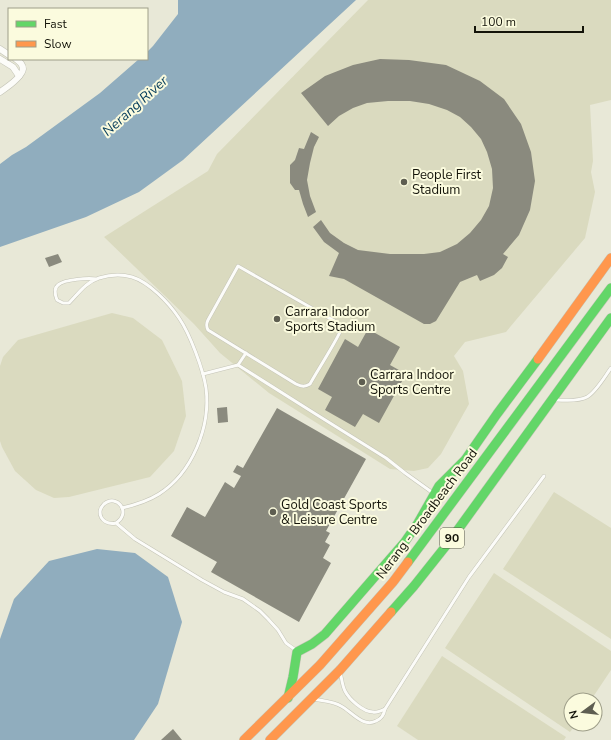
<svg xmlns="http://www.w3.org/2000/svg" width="611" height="740" viewBox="0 0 611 740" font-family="'Nunito Sans',sans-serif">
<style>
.green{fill:#dadabf}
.water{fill:#90adbe}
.building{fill:#8a8a7e}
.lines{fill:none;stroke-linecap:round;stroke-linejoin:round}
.lane-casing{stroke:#c4c4b7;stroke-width:4}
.street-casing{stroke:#c4c4b7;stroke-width:7}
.fast-casing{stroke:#c4c4b7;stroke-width:10}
.slow-casing{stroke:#c4c4b7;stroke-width:10}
.lane{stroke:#fcfcf9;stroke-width:3}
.street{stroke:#fcfcf9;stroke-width:6}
.fast{stroke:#63d668;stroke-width:9}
.slow{stroke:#ff974d;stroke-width:9}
.poi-dot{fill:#5e5e51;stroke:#fbfbde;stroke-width:1.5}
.labels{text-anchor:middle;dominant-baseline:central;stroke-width:4;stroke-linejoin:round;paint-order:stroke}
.shield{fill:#fbfbde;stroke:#595949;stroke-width:1}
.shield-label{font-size:12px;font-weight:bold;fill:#131309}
.poi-label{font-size:13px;fill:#131309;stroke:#fbfbde;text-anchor:start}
.street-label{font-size:13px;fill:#131309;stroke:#fbfbde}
.water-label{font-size:14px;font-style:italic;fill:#053c5b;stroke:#fbfbde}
</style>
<rect width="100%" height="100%" fill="#e8e8d7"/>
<!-- green -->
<g class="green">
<path d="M368 0H611V100L590 105 593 161 591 172 595 192 585 238 506 332 465 342 454 356 463 371 469 404 441 454 428 468 414 471 390 469 269 393 220 353 194 324 104 237 208 171 217 154Z"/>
<path d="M112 313 133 318 162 340 182 381 186 416 174 451 150 477 69 497 54 498 36 490 15 471 2 447 0 441V366L3 357 18 340Z"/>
<path d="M554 492 611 528V639L503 569Z"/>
<path d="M494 573 611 651V670L591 700H571V724H576L570 732 445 648Z"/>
<path d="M442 656 566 737 564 740H418L397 726Z"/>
</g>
<!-- water -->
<g class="water">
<path d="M178 0H356L183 160 139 192 86 217 0 247V164L12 155 26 147 100 93 139 59H147V52L153 46 178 14Z"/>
<path d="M97 549 135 553 168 577 182 622 158 704 134 740H0V639L14 599 49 561Z"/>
</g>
<!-- building -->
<g class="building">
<path d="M380 59 409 60 446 65 480 81 504 99 521 124 531 152 535 181 530 210 519 235 503 254 508 257 502 268 494 275 480 281 477 275 460 282 436 321 430 324H424L344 279 329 276 339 253 324 242 313 227 321 220 330 233 344 243 358 250 390 254H424L440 252 457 244 470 233 481 220 489 206 493 188 492 169 487 152 481 139 471 127 460 117 447 110 429 104 410 101H388L367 103 353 108 339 116 328 126 301 93 325 76 353 65Z"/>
<path d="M311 132 319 137 314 147 310 163 307 180 310 196 316 212 308 217 303 204 299 190H295L290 183V165L295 160 299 148 304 149Z"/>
<path d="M58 254 62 262 49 267 45 258Z"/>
<path d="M368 329 400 347 390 365 406 374 379 423 363 414 355 427 325 410 332 397 318 389 345 339 358 347Z"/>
<path d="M227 407 228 422 218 423 217 408Z"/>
<path d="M277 408 366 459 326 531 330 533 325 542 330 545 323 558 331 563 299 622 211 572 217 562 171 536 187 507 205 517 225 482 234 488 241 476 233 472 237 465 243 468Z"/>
<path d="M173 729 182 740H161Z"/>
</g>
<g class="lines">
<defs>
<g id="lane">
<path d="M238 266 338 323C339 325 341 326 341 329 341 334 314 376 310 384 305 387 302 387 296 384L208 330C206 326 206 324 208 320Z"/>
<path d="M97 279C88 278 65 279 58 285 53 289 55 295 57 300L63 303H69C78 294 86 282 99 278 109 275 121 274 132 277 149 282 169 303 179 318 190 334 203 369 206 388 211 427 192 473 159 494 148 501 135 505 122 508"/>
<path d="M238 365 246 353"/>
<path d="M203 374 238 365 314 413 386 458 405 473 433 493"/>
<path d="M556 400C565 400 578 402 587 397 596 392 605 376 611 368"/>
<path d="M116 523C132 513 117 493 104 504 102 506 100 509 100 512 100 521 109 525 116 523L135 539 202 580 224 592 243 599 260 611 268 619 278 630 286 643 297 651"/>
<path d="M340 672C342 679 342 685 345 691 349 699 363 712 373 712 377 713 381 711 385 709"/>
<path d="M314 699C323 701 333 701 341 706 351 711 363 728 376 721 381 719 384 715 385 709L469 577 544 476"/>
</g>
<g id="street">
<path d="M0 49 9 55"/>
<path d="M0 59 13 67 19 76"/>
<path d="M0 92C6 88 22 77 23 69 23 64 19 61 16 59"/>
</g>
<g id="fast">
<path d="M408 562 611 288"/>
<path d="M391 612 414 586 449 542 611 318"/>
<path d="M288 698 293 677 297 652 312 644 325 634 404 543 418 523 439 486 465 460 497 414 538 359"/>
</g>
<g id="slow">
<path d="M538 359 611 258"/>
<path d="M244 740 320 665 393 582 408 562"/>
<path d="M270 740 340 670 391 612"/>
</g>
</defs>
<!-- lane casing -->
<use href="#lane" class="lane-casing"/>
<!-- street casing -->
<use href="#street" class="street-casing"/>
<!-- fast casing -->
<use href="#fast" class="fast-casing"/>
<!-- slow casing -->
<use href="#slow" class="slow-casing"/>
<!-- lane -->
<use href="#lane" class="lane"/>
<!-- street -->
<use href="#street" class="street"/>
<!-- fast -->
<use href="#fast" class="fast"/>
<!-- slow -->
<use href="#slow" class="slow"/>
</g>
<!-- markers -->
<g class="poi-dot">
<circle cx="404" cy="182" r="4"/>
<circle cx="277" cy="319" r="4"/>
<circle cx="362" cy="382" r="4"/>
<circle cx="273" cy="512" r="4"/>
</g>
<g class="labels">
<!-- shield labels -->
<rect class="shield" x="440" y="528" width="24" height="20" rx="3"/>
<g class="shield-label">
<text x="452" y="538">90</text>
</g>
<!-- poi labels -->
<g class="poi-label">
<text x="412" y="175">People First<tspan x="412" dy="15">Stadium</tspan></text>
<text x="285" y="312">Carrara Indoor<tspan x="285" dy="15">Sports Stadium</tspan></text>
<text x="370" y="375">Carrara Indoor<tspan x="370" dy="15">Sports Centre</tspan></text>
<text x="281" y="505">Gold Coast Sports<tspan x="281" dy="15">&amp; Leisure Centre</tspan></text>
</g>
<!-- street labels -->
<g class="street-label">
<text transform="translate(427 514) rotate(-53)">Nerang - Broadbeach Road</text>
</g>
<!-- water labels -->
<g class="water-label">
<text transform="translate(135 106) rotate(-42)">Nerang River</text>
</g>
</g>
<!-- legend -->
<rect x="8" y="8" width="140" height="52" fill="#fbfbde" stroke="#9e9e89"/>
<rect x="16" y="21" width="20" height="6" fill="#63d668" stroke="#9e9e89"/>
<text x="44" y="28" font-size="12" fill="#131309">Fast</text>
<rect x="16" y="41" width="20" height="6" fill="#ff974d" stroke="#9e9e89"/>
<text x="44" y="48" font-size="12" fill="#131309">Slow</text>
<!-- north arrow -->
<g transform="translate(583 712) rotate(255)"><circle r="19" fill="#fbfbde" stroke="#9e9e89"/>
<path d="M0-3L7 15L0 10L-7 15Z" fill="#5e5e51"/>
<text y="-6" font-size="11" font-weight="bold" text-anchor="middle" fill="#131309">N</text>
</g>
<!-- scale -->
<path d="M475 26v6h108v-6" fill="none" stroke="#131309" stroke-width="2"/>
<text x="481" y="26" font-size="12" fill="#131309" stroke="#fbfbde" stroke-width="3" paint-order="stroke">100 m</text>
</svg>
